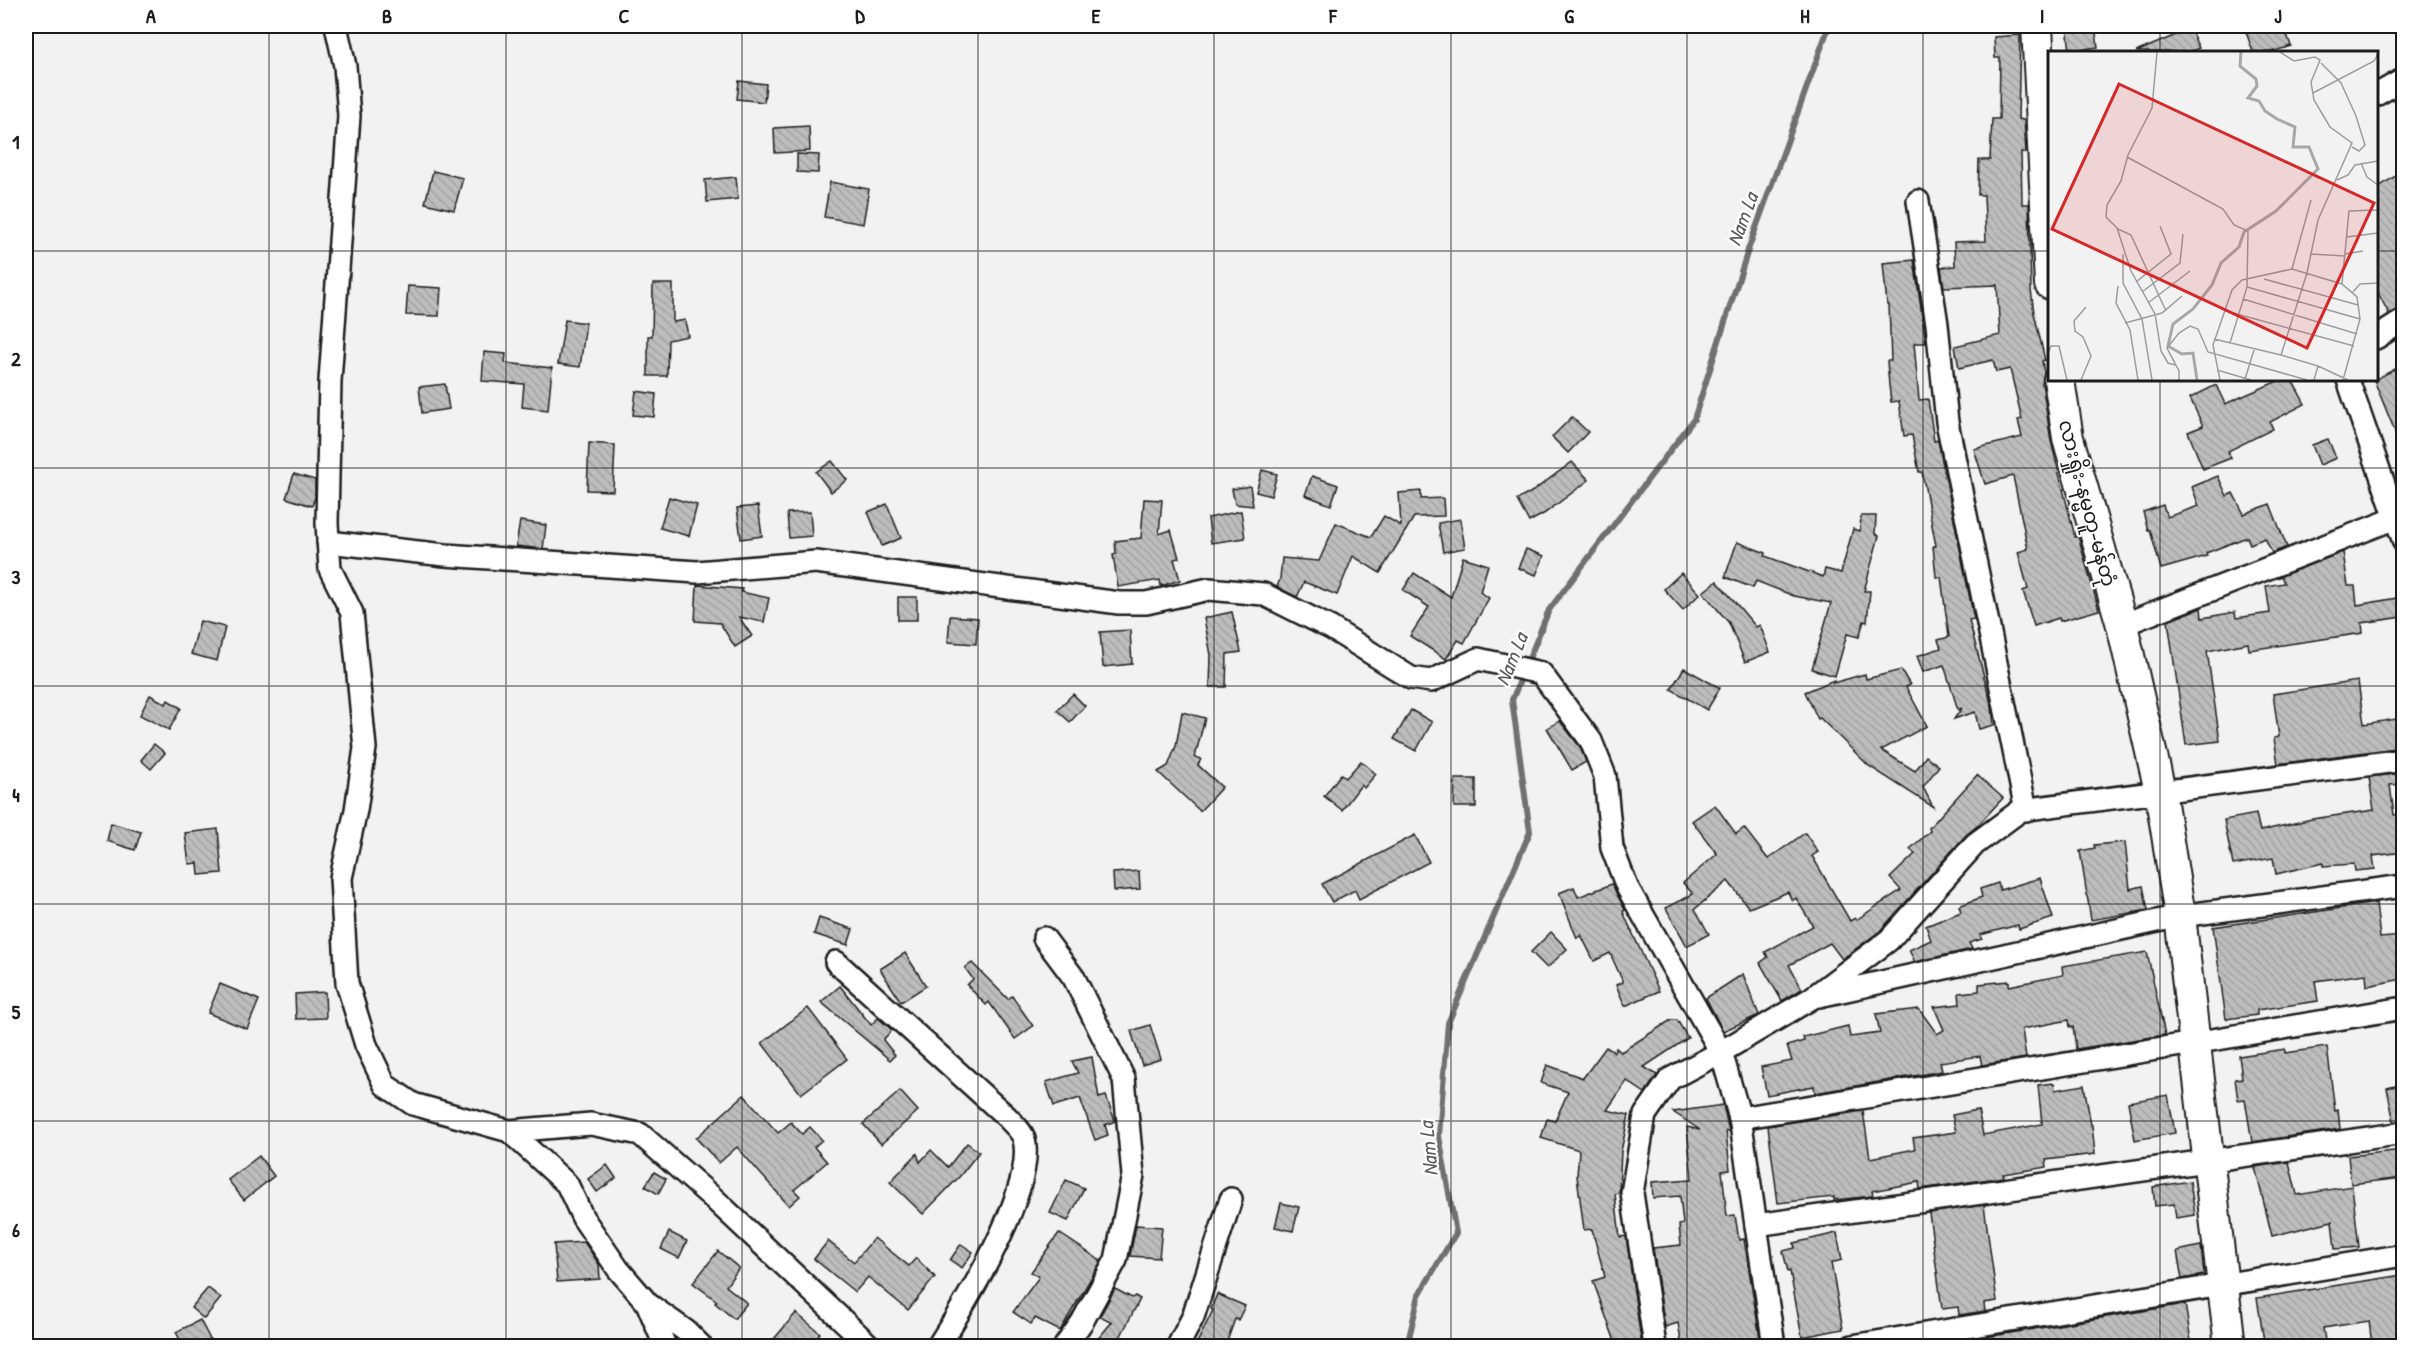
<svg xmlns="http://www.w3.org/2000/svg" width="2429" height="1372" viewBox="0 0 2429 1372" font-family="'Patrick Hand','Noto Sans Myanmar',sans-serif">
<style>
.lines{fill:none;stroke-linecap:round;stroke-linejoin:round}
.stream{stroke:#707070;stroke-width:6}
.building{fill:url(#building-back-hatch);stroke:#1c1c1c;stroke-width:1.5}
.street-casing{stroke:#1c1c1c;stroke-width:26}
.secondary-casing{stroke:#1c1c1c;stroke-width:34}
.street{stroke:#fff;stroke-width:21}
.secondary{stroke:#fff;stroke-width:30}
.grid{fill:none;stroke:#1c1c1c;stroke-width:1.5;stroke-opacity:0.55}
.labels{text-anchor:middle;dominant-baseline:central;stroke-width:4.5;stroke-linejoin:round;paint-order:stroke}
.street-label{font-size:20px;fill:#1c1c1c;stroke:#fff}
.water-label{font-size:21px;font-style:italic;fill:#5b5b5b;stroke:#fff}
.inset-river{fill:none;stroke:#a8a8a8;stroke-width:3}
.inset-road{fill:none;stroke:#9c9c9c;stroke-width:1.5}
.view{fill:#d62828;fill-opacity:0.15;stroke:#d62828;stroke-width:3}
.inset-edge{fill:none;stroke:#1c1c1c;stroke-width:3}
.neatline{fill:none;stroke:#1c1c1c;stroke-width:2}
.grid-label{font-size:20px;text-anchor:middle;font-weight:bold;fill:#1c1c1c}
</style>
<defs>
<pattern id="building-back-hatch" width="6" height="6" patternUnits="userSpaceOnUse" patternTransform="scale(1.5)"><rect width="6" height="6" fill="#bdbdbd"/><path d="M-1 5l2 2M0 0l6 6M5-1l2 2" fill="none" stroke="#a2a2a2"/></pattern>
</defs>
<rect width="100%" height="100%" fill="#f2f2f2"/>
<filter id="ink" filterUnits="userSpaceOnUse"><feTurbulence type="fractalNoise" baseFrequency=".0167" numOctaves="2"/><feDisplacementMap in="SourceGraphic" scale="12" xChannelSelector="R" yChannelSelector="G"/><feConvolveMatrix kernelMatrix="1 2 1 2 8 2 1 2 1" color-interpolation-filters="sRGB"/></filter>
<g filter="url(#ink)">
<g class="lines">
<!-- stream -->
<path class="stream" d="M1407 1346 1419 1295 1456 1233 1439 1136 1448 1023 1530 832 1512 700 1549 610 1694 419 1748 250 1829 26"/>
</g>
<!-- building -->
<g class="building">
<path d="M2067 26H2095L2098 47 2070 51Z"/>
<path d="M2244 26H2284L2291 46 2272 52H2253Z"/>
<path d="M2190 29 2199 48 2189 52H2136Z"/>
<path d="M2020 35 2018 119 2024 120 2026 153 2021 152 2022 204H2029L2031 290 2034 313 2045 360 2042 361 2044 372 2042 383 2051 441 2075 537 2078 536 2099 610 2060 621 2059 618 2034 626 2023 591 2028 589 2018 552 2028 549 2013 476 1985 484 1974 449 2022 437 2018 420 2022 419 2010 369 1996 372 1993 360 1959 368 1955 346 2000 335 1997 285 1944 287 1941 267 1955 266 1954 242 1986 241 1984 195H1978L1979 160H1990L1992 119H1999L2000 58H1995L1994 37Z"/>
<path d="M739 81 766 84 764 102 737 99Z"/>
<path d="M809 126 810 151 775 153 774 128Z"/>
<path d="M797 154 819 155 818 173 797 172Z"/>
<path d="M433 171 463 178 454 210 425 203Z"/>
<path d="M2403 171V306L2389 314 2376 289V189Z"/>
<path d="M736 177 738 199 707 202 705 180Z"/>
<path d="M830 182 869 189 863 224 824 217Z"/>
<path d="M1914 260 1926 343H1914L1919 400 1928 399 1934 441 1938 440 1974 619 1969 620 1992 707 1994 725 1979 729 1975 712 1954 719 1962 708 1958 710 1944 665 1923 672 1917 656 1941 648 1938 640 1949 637 1941 577H1936L1933 546H1936L1922 472H1919L1912 435 1904 436 1899 401 1891 402 1889 385 1887 361H1891L1889 305H1887L1883 263Z"/>
<path d="M653 284H673V322L685 320 688 336 668 340 667 376H648V336H652Z"/>
<path d="M408 286 441 288 439 316 406 315Z"/>
<path d="M565 320 586 323 580 367 558 364Z"/>
<path d="M484 352 506 354 505 363 552 368 548 410 522 407 524 384 482 381Z"/>
<path d="M2399 367 2403 379V451L2374 380Z"/>
<path d="M2280 380H2292L2305 404 2270 422 2273 429 2228 451 2231 458 2203 469 2188 432 2203 426 2190 398 2216 385 2225 404Z"/>
<path d="M445 384 449 409 422 413 419 387Z"/>
<path d="M636 391 656 394 654 417 633 415Z"/>
<path d="M1572 417 1588 432 1568 453 1552 437Z"/>
<path d="M2328 439 2336 458 2320 465 2312 445Z"/>
<path d="M589 443 615 445 613 491 587 490Z"/>
<path d="M832 461 847 480 831 492 816 472Z"/>
<path d="M1572 462 1589 480 1545 513 1529 522 1517 500 1533 491Z"/>
<path d="M1262 470 1277 474 1271 496 1256 492Z"/>
<path d="M294 474 315 480V497L312 506 286 498Z"/>
<path d="M1312 476 1338 485 1331 505 1305 495Z"/>
<path d="M2218 476 2227 496 2233 493 2244 514 2270 504 2287 547 2272 553 2265 538 2250 544 2247 537 2206 553 2207 556 2161 569 2150 530H2148L2143 512 2163 505 2167 517 2199 506 2192 487Z"/>
<path d="M1250 486 1253 506 1235 504 1232 489Z"/>
<path d="M1421 491V499L1443 498 1444 516 1414 517 1380 573 1353 556 1337 595 1304 582 1297 597 1277 587 1280 579 1282 558 1319 561 1336 523 1371 537 1384 516 1401 526 1399 493Z"/>
<path d="M669 497 697 505 689 536 660 528Z"/>
<path d="M1144 499 1162 500 1159 534 1171 530 1179 558 1174 559 1180 580 1161 586 1160 580 1118 587 1113 555 1116 554 1115 541 1141 538Z"/>
<path d="M887 504 901 538 882 546 868 512Z"/>
<path d="M758 506 762 536 741 539 737 508Z"/>
<path d="M1241 511 1245 538 1211 543 1208 518Z"/>
<path d="M810 512 812 536 789 538 787 513Z"/>
<path d="M1861 516H1876L1875 534 1879 536 1864 591H1870L1867 622 1864 621 1859 637 1847 634 1835 676 1812 669 1831 603 1794 596 1756 581 1753 588 1725 577 1737 542 1766 553 1765 556 1823 577 1825 569 1841 573 1853 529 1860 531Z"/>
<path d="M1460 519 1465 548 1443 552 1438 523Z"/>
<path d="M520 521 546 525 543 549 516 546Z"/>
<path d="M1526 549 1544 556 1536 575 1518 568Z"/>
<path d="M2343 552 2348 586H2355L2357 605 2403 597V617L2362 623 2363 633 2249 650 2248 643 2207 651 2220 741 2186 745 2168 621 2201 608 2202 618 2235 612 2236 618 2270 613 2266 586 2284 583 2281 576Z"/>
<path d="M1463 557 1488 565 1480 592 1489 598 1464 643 1458 640 1446 659 1410 636 1429 607 1403 590 1414 573 1451 597Z"/>
<path d="M1681 573 1700 594 1683 610 1664 589Z"/>
<path d="M1717 581 1756 627 1760 625 1770 652 1745 662 1729 623 1703 592Z"/>
<path d="M697 585 742 589 741 592 769 598 764 622 739 617 752 636 735 647 720 623 695 621Z"/>
<rect x="898" y="597" width="19" height="23"/>
<path d="M1232 612 1241 652 1227 654 1226 687H1210L1211 655 1204 618Z"/>
<path d="M950 616 978 618 976 644 948 642Z"/>
<path d="M200 621 225 627 217 661 191 654Z"/>
<path d="M1130 630 1132 664 1103 667 1100 632Z"/>
<path d="M1684 668 1720 688 1707 710 1671 689Z"/>
<path d="M1901 670 1910 685 1906 687 1927 726 1881 750 1915 771 1926 756 1939 766 1923 787 1933 807 1869 766 1820 718 1818 719 1805 692 1834 680 1833 683 1865 674 1866 679Z"/>
<path d="M2358 681 2364 724 2403 718V747L2278 764 2274 738 2279 737 2273 694Z"/>
<path d="M1073 694 1085 706 1070 722 1057 710Z"/>
<path d="M150 695 166 704 168 700 181 708 169 730 140 715Z"/>
<path d="M1411 710 1432 722 1416 751 1394 739Z"/>
<path d="M1182 712 1205 718 1195 757 1201 759 1198 765 1222 787 1200 811 1158 772 1168 766 1176 746Z"/>
<path d="M1560 721 1580 747 1586 762 1572 770 1547 728Z"/>
<path d="M154 744 165 753 151 769 141 760Z"/>
<path d="M1361 761 1376 774 1364 788 1361 785 1342 810 1324 796 1341 774 1346 778Z"/>
<path d="M2403 773V784L2390 785 2394 815 2403 814V852L2373 856 2375 869 2355 871 2354 864 2323 866V863L2276 874 2273 858 2233 865 2224 820 2256 814 2260 831 2312 819 2374 810 2369 777Z"/>
<path d="M1977 775 2003 798 1977 826 1966 835 1880 931 1842 959 1830 943 1789 965 1802 989 1782 1001 1760 963 1768 957 1765 952 1813 926 1796 898 1792 901 1788 892 1749 908 1728 881 1695 909 1709 934 1687 946 1666 908 1693 894 1683 883 1717 854 1692 821 1715 805 1736 834 1744 828 1768 859 1805 833 1818 852 1812 856 1850 921 1855 918 1856 920 1901 890 1890 878 1915 854 1910 849 1930 831 1929 828Z"/>
<path d="M1455 779H1476V807H1454Z"/>
<path d="M111 823 141 832 135 850 107 841Z"/>
<path d="M218 829 222 873 199 875 198 863 189 864 185 833Z"/>
<path d="M1415 835 1429 862 1359 899 1355 890 1332 902 1322 884Z"/>
<path d="M2125 842 2130 889 2143 886 2148 910 2091 920 2080 851 2095 848 2094 845Z"/>
<path d="M1139 871 1140 889 1114 891 1113 873Z"/>
<path d="M2040 878 2053 918 2019 929 2018 925 1980 935 1982 939 1969 943 1972 949 1915 962 1909 950 1931 940 1926 926 1961 912 1959 906 1982 897 1980 889 1998 883 2000 890Z"/>
<path d="M1612 884 1625 910 1623 912 1659 991 1625 1006 1616 985 1623 982 1610 953 1594 961 1581 935 1577 938 1559 893 1574 887 1578 897Z"/>
<path d="M2376 903 2380 938 2403 936V979L2367 986 2366 974 2315 981 2318 1001 2257 1010V1015L2226 1019 2213 927Z"/>
<path d="M819 918 853 929 848 945 814 934Z"/>
<path d="M1551 932 1567 949 1547 968 1531 952Z"/>
<path d="M2147 952 2165 1035 2076 1049 2073 1026 2070 1027 2069 1020 2022 1029 2026 1058 1982 1065 1980 1056 1940 1062 1942 1071 1815 1093 1814 1086 1767 1095 1761 1067 1792 1061 1787 1046 1804 1041 1803 1037 1848 1026 1850 1037 1880 1033 1876 1014 1919 1009 1937 1034 1944 1030 1934 1007 1960 1004 1959 993 1979 991V984L2009 981V986L2063 975 2062 966Z"/>
<path d="M905 953 926 986 901 1002 880 969Z"/>
<path d="M972 963 1008 999 1012 996 1033 1026 1015 1039 989 1002 986 1005 967 985 973 979 965 968Z"/>
<path d="M1743 974 1759 1015 1723 1031 1706 998Z"/>
<path d="M220 984 259 1000 247 1029 208 1013Z"/>
<path d="M840 986 871 1025 878 1018 892 1030 883 1040 895 1055 890 1060 821 1002Z"/>
<path d="M325 992 326 1018 296 1019 295 994Z"/>
<path d="M808 1008 847 1059 801 1094 762 1043Z"/>
<path d="M1671 1020H1677L1688 1038 1644 1067 1657 1075 1645 1093 1627 1081 1607 1110 1629 1115 1621 1151 1619 1193 1615 1194 1620 1237 1626 1236 1642 1347H1617L1593 1281 1605 1277 1592 1229 1584 1230 1577 1176 1579 1150 1541 1138 1547 1119 1555 1121 1568 1092 1541 1083 1547 1065 1583 1078 1606 1047 1614 1052 1616 1048 1621 1052Z"/>
<path d="M1150 1025 1161 1059 1142 1065 1131 1031Z"/>
<path d="M2327 1047 2335 1111 2338 1110 2340 1129 2252 1142 2245 1099 2238 1100 2235 1079 2242 1078 2239 1056 2285 1049V1053Z"/>
<path d="M1092 1057 1099 1098 1106 1096 1115 1121 1105 1125 1108 1135 1095 1140 1080 1098 1054 1106 1046 1082 1078 1073 1072 1061Z"/>
<path d="M2054 1083 2055 1090 2084 1085 2091 1125H2092L2095 1154 2046 1160 2047 1167 2003 1174 2004 1177 1920 1189 1919 1182 1872 1191 1873 1196 1834 1200V1197L1778 1203 1768 1126 1863 1111 1870 1158 1915 1149 1913 1138 1956 1132 1952 1115 1978 1110 1983 1135 2042 1124 2038 1085Z"/>
<path d="M2403 1084V1120L2394 1122 2387 1088Z"/>
<path d="M900 1091 918 1111 881 1144 863 1124Z"/>
<path d="M744 1095 778 1133 791 1122 802 1134 810 1127 822 1140 814 1147 827 1162 794 1190 800 1196 789 1206 737 1147 719 1163 696 1138Z"/>
<path d="M2168 1095 2175 1133 2135 1140 2128 1102Z"/>
<path d="M1723 1105 1729 1131H1726L1730 1170 1722 1171 1727 1216 1735 1215 1739 1240 1744 1239 1760 1338 1712 1347H1682L1678 1323 1665 1327 1653 1248 1681 1245 1679 1225 1683 1224 1680 1196 1653 1198 1652 1182 1692 1179 1687 1127 1700 1130 1673 1112Z"/>
<path d="M967 1143 979 1152 960 1176 923 1214 890 1182 917 1154 920 1162 931 1150 948 1167Z"/>
<path d="M2403 1150V1178L2351 1184 2348 1156Z"/>
<path d="M259 1156 274 1176 244 1200 228 1180Z"/>
<path d="M2289 1162 2297 1195 2352 1186 2359 1247 2335 1249 2332 1221 2272 1236 2255 1167Z"/>
<path d="M607 1165 616 1178 597 1192 588 1179Z"/>
<path d="M654 1172 666 1179 658 1194 645 1186Z"/>
<path d="M1066 1180 1084 1188 1068 1221 1050 1213Z"/>
<path d="M2190 1181 2195 1215 2176 1218 2174 1204 2155 1206 2153 1187Z"/>
<path d="M1281 1203 1299 1207 1293 1231 1275 1227Z"/>
<path d="M1984 1205 1997 1301 1984 1303 1985 1311 1959 1315 1958 1307 1942 1309 1929 1213Z"/>
<path d="M1136 1225 1162 1227 1159 1258 1130 1256Z"/>
<path d="M669 1232 687 1241 679 1258 661 1249Z"/>
<path d="M1059 1233 1101 1261 1060 1331 1035 1318 1031 1324 1013 1312 1039 1277 1031 1272Z"/>
<path d="M1837 1233 1842 1260 1831 1263 1843 1329 1802 1337 1790 1271 1788 1272 1783 1251 1795 1248 1794 1243Z"/>
<path d="M874 1238 909 1266 916 1258 935 1277 908 1310 868 1277 855 1292 814 1259 828 1241 854 1262Z"/>
<path d="M584 1242 599 1264 600 1279 557 1282 554 1244Z"/>
<path d="M961 1244 973 1252 962 1268 950 1260Z"/>
<path d="M2201 1246 2204 1275 2182 1279 2177 1251Z"/>
<path d="M718 1251 739 1268 726 1286 747 1303 734 1319 715 1303 717 1301 693 1283Z"/>
<path d="M2403 1275V1347L2372 1345 2369 1321 2323 1328 2326 1347H2265L2257 1298Z"/>
<path d="M208 1288 221 1298 204 1319 191 1308Z"/>
<path d="M1115 1289 1132 1298 1135 1296 1140 1299 1115 1347H1091L1112 1322 1100 1316Z"/>
<path d="M1217 1294 1245 1306 1238 1320 1235 1319 1225 1347H1195L1213 1310 1211 1309Z"/>
<path d="M2185 1304 2192 1347H1963L1962 1341Z"/>
<path d="M796 1313 820 1333 808 1347H783L774 1339Z"/>
<path d="M200 1320 214 1347H184L176 1332Z"/>
</g>
<g class="lines">
<defs>
<g id="street">
<path d="M336 26 345 66 349 116 330 381 327 523 330 569 352 613 365 748 356 810 341 878 347 983 366 1045 385 1085 413 1104 509 1131 567 1184 583 1218 618 1269 648 1304 686 1331 701 1346"/>
<path d="M2376 95 2404 79"/>
<path d="M1918 201 1937 324 1947 422 2026 810"/>
<path d="M2376 338 2404 320"/>
<path d="M2348 380 2404 542"/>
<path d="M328 542 445 555 697 572 816 562 1119 603H1146L1209 589 1263 594 1331 628 1411 678 1431 681 1478 659 1541 673 1591 741 1605 776 1612 848 1627 887 1721 1052 1740 1118 1774 1346"/>
<path d="M2122 625 2396 518"/>
<path d="M1044 938 1074 978 1124 1079 1133 1175 1116 1260 1082 1322 1065 1346"/>
<path d="M836 962 1007 1117C1012 1123 1022 1131 1024 1139 1036 1189 965 1304 938 1346"/>
<path d="M1819 996 2180 916 2404 886"/>
<path d="M1740 1118 2404 1008"/>
<path d="M509 1131 591 1124 640 1134 713 1198 870 1346"/>
<path d="M1756 1225 2404 1133"/>
<path d="M648 1305 665 1346"/>
<path d="M1178 1346 1193 1317 1231 1199"/>
<path d="M1655 1346 1632 1193 1645 1115 1670 1079 1721 1052 1812 998 1889 940 1975 844 2021 810 2404 760"/>
<path d="M1852 1346 2404 1255"/>
</g>
<g id="secondary">
<path d="M2037 26 2050 284"/>
<path d="M2059 380 2068 438 2122 625 2160 791 2180 916 2230 1346"/>
</g>
</defs>
<!-- street casing -->
<use href="#street" class="street-casing"/>
<!-- secondary casing -->
<use href="#secondary" class="secondary-casing"/>
<!-- street -->
<use href="#street" class="street"/>
<!-- secondary -->
<use href="#secondary" class="secondary"/>
</g>
</g>
<!-- grid -->
<path class="grid" d="M269 26V1346M506 26V1346M742 26V1346M978 26V1346M1214 26V1346M1451 26V1346M1687 26V1346M1923 26V1346M2160 26V52M26 251H2050M2376 251H2404M2160 380V1346M26 468H2404M26 686H2404M26 904H2404M26 1121H2404"/>
<g class="labels">
<!-- street labels -->
<g class="street-label">
<text transform="translate(2088 503) rotate(75)">လားရှိုး-နမ္မတူ-မန်တုံ</text>
</g>
<!-- water labels -->
<g class="water-label">
<text transform="translate(1742 219) rotate(-70)">Nam La</text>
<text transform="translate(1511 659) rotate(-68)">Nam La</text>
<text transform="translate(1428 1149) rotate(-95)">Nam La</text>
</g>
</g>
<!-- overview -->
<g transform="translate(2048 51)">
<rect width="330" height="330" fill="#f2f2f2"/>
<path class="inset-river" d="M149 329 145 302 134 303 120 295 125 273 145 258 164 234 173 212 191 196 196 181 228 160 270 118 261 96H245L247 76 229 68 217 60 211 50 200 47 209 35 208 28 192 15 193 1"/>
<path class="inset-road" d="M109 1 104 57 80 104 73 130 59 154 58 166 69 177 83 220 107 263 113 300 120 312 127 314M232 1 246 10 267 6 272 9 263 31 266 49 282 76 304 92 270 169 259 222 233 304 270 315 266 329M273 12 293 32 308 65 317 94 311 100 304 96M265 42 326 10 330 3M79 106 175 158 186 174 200 180 199 236 182 292M313 112 319 126 330 134M289 129 300 124 307 114 330 110M70 178 83 184 118 260M299 186 330 182M75 203V232L94 268 104 329M263 203 297 205M297 203 315 200M244 218 263 149M216 228 310 254M88 231 123 203 112 175M294 233 301 160 330 159M70 235 68 252 82 279 90 329M199 236 312 268M94 241 132 212 135 183M305 241 312 233 330 232M195 248 309 283M100 252 142 220M178 260 306 295M77 272 114 262 134 245M166 288 233 304M0 303 3 295H11L19 329M270 315 300 329M169 319 203 329M197 328 206 299M33 329 43 305 35 286 27 280 26 270 38 256M131 329V320L119 297 131 282 142 275 150 278 160 301 259 329M172 329 165 294 184 239 194 229 244 218 294 233 309 246 312 268 295 329"/>
<path class="view" d="M71 33 326 152 259 297 4 178Z"/>
<rect width="330" height="330" class="inset-edge"/>
</g>
<!-- margin -->
<rect width="2429" height="1372" fill="none" stroke="#fff" stroke-width="66"/>
<rect x="33" y="33" width="2363" height="1306" class="neatline"/>
<g class="grid-label">
<text x="151" y="23">A</text>
<text x="387" y="23">B</text>
<text x="624" y="23">C</text>
<text x="860" y="23">D</text>
<text x="1096" y="23">E</text>
<text x="1333" y="23">F</text>
<text x="1569" y="23">G</text>
<text x="1805" y="23">H</text>
<text x="2042" y="23">I</text>
<text x="2278" y="23">J</text>
<text x="16" y="149">1</text>
<text x="16" y="366">2</text>
<text x="16" y="584">3</text>
<text x="16" y="802">4</text>
<text x="16" y="1019">5</text>
<text x="16" y="1237">6</text>
</g>
</svg>
